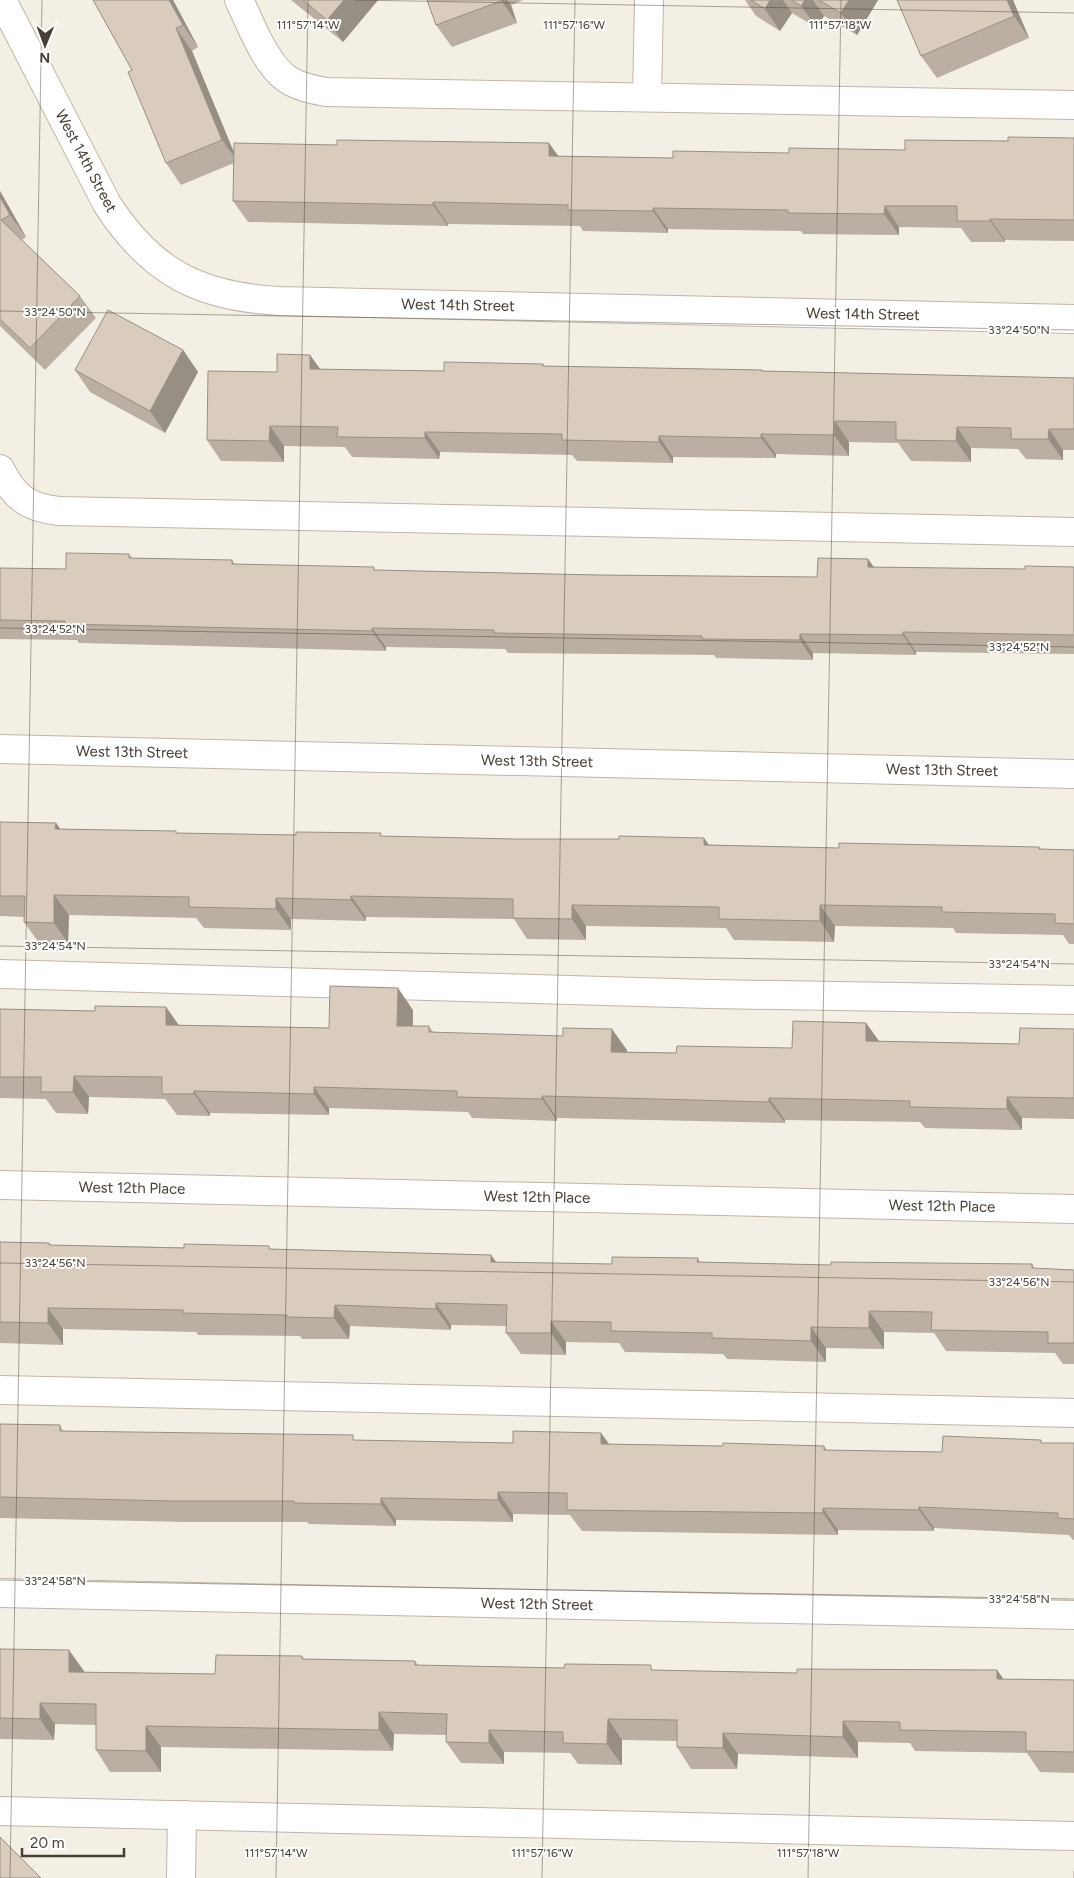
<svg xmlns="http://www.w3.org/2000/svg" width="1074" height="1878" viewBox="0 0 1074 1878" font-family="Figtree,sans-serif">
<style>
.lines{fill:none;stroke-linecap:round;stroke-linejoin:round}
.minor-casing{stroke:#c0b6a7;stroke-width:30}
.minor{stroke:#fff;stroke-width:28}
.wall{fill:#bbafa3}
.shaded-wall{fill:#988f84}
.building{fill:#d9ccbd;stroke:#988f84}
.ticks{fill:none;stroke:#473e34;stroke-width:1;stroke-opacity:0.45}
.labels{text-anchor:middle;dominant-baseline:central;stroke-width:4;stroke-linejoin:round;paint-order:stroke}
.street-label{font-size:15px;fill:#473e34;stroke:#fff}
.ticks-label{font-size:12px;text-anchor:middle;fill:#473e34;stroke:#fff;stroke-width:4;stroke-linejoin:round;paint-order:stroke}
</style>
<rect width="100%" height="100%" fill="#f4efe5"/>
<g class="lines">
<defs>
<g id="minor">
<path d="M2 0 107 204C151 272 199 297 280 301L1074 319"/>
<path d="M239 0C251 24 267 70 292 82 303 88 314 90 326 92L1074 105"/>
<path d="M647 97 649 0"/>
<path d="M0 469C14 497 28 508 59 511L1074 532"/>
<path d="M0 749 1074 774"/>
<path d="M0 974 710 994 1074 1000"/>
<path d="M0 1185 1074 1209"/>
<path d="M0 1390 1074 1413"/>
<path d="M0 1593 1074 1615"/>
<path d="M0 1811 1074 1836"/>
<path d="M181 1878 182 1815"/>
</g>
</defs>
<!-- minor casing -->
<use href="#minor" class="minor-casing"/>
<!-- minor -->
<use href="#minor" class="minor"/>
</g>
<!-- wall -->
<g class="wall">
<path d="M93 0H173L198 47 192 51 234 153 558 156 673 158 789 153 905 150 1008 141 1074 138V241L1005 240V242H971L961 228 899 227V235L803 234 801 231 668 229V233L583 231 580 226 448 224V226L248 222 233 201 234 163 181 185 166 163 132 70Z"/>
<path d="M291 0H378L343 42Z"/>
<path d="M427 0H523L511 5 517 23 452 47 436 25Z"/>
<path d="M745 0H878L857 35 824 16 817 28 792 13 780 31 756 16Z"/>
<path d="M897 0H1013L1029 38 937 78 921 56Z"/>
<path d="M0 191 26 237 22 240 80 296 96 318 45 370 0 326Z"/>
<path d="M183 350 198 372 165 433 90 392 75 370Z"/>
<path d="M310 355 320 369 444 371 543 364 545 366 762 370 764 371 1074 378V450H1063V460L1026 459 1018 449 971 448V462L911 461 898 443 849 442V456L776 454V458L673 457V463L577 461 572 455 440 452 439 459 352 457 345 447 284 446V462L221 461 207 440 277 372Z"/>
<path d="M129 554 132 558 232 560 235 564 376 570 598 575 817 577 868 559 874 567 1025 569 1074 567V654L916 652V655L813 653V660L716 658 714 655 508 653 505 649 386 647V651L79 643 77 640 0 639V568L66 569Z"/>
<path d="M0 822 56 823 60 829 177 833 383 836 839 848 1039 847 1041 849 1074 850V944H1069L1063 935 956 933 953 928 835 926 834 942 734 940 726 928 586 926V940L527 939 514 919 366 917V921L291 919V930L204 928 196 918 69 915 68 943H39L24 922V917L0 916Z"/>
<path d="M166 1007 179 1025 329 1028 413 1010V1026H429L433 1032 627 1050V1052L676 1053 792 1048 866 1023 879 1041 1019 1044 1074 1029V1119L1022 1118V1130L925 1128 920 1122 785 1120V1123L557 1118V1121L472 1118 468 1112 329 1108V1115L210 1113V1116L177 1115 165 1099 89 1097 88 1114 56 1113 46 1099 0 1098V1009L95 1011Z"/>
<path d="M0 1242 49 1243 51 1245 271 1249 491 1255 496 1262 612 1264 698 1258 700 1262 831 1265 1032 1264 1035 1269 1074 1270V1364H1063L1055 1353 946 1351 934 1333 884 1332V1349L826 1348V1362L727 1359 723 1354 625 1352 619 1343 566 1342V1355L521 1354 506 1333V1326L451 1325V1330L350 1326 349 1339H302L300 1336 198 1335 196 1332 63 1329V1345L0 1343Z"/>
<path d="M0 1424 60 1425 63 1431 356 1440 513 1443 601 1433 609 1444 723 1446H824L827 1450 942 1452 1041 1440 1042 1443H1074V1540H1073L1069 1535 934 1528V1531L838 1530V1535L582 1531 570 1515 513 1514V1522L396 1520V1526L309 1524 307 1522H187L0 1518Z"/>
<path d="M0 1649 84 1671V1672L215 1674 302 1656 304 1659 415 1661 418 1665 654 1670 797 1673 997 1670 1003 1679 1074 1680V1773L1040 1772 1027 1753 915 1751 910 1743 858 1742V1758L738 1754 737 1769H691L677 1747V1741L622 1740V1765L578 1764 570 1753 504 1752V1764L461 1763 446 1742V1735L394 1734 393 1751 161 1747V1772H110L96 1750V1725L55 1724 54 1740 0 1739Z"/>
</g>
<!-- shaded-wall -->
<g class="shaded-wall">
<path d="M169 0H173L198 47 183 25Z"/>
<path d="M344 0H378L343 42 327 20Z"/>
<path d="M501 0H507L511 5 517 23Z"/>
<path d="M770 0H783L792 13 780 31 765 9Z"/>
<path d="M805 0H813L824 16 817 28 801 6Z"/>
<path d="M849 0H878L857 35 841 13Z"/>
<path d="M1007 0H1013L1029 38 1014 16Z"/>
<path d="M176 28 192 51 238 162 222 140Z"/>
<path d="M549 143 564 164 549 156Z"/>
<path d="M0 191 26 237 10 215 0 197Z"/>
<path d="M433 202 448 224V226L433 205Z"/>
<path d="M885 206 899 227V235L884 214Z"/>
<path d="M653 208 668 229V233L653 211Z"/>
<path d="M990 219 1005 240V242L990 221Z"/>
<path d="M183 350 198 372 165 433 150 411Z"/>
<path d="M310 355 325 376 310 369Z"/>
<path d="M835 421 849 442V456L834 435Z"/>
<path d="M270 426 284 446V462L269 441Z"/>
<path d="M957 427 971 448V462L956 441Z"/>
<path d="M1049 429 1063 450V460L1048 439Z"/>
<path d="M425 432 440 452 439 459 425 438Z"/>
<path d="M761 434 776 454V458L761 438Z"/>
<path d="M659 436 673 457V463L659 442Z"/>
<path d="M868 559 882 579 868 567Z"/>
<path d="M372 628 386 647V651L372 631Z"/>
<path d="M903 632 916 652V655L903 635Z"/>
<path d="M800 634 813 653V660L800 640Z"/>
<path d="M56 823 70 843 55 829Z"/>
<path d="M704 838 719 859 704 845Z"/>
<path d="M54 895 69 915 68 943 54 923Z"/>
<path d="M351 896 366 917V921L351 900Z"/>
<path d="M276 898 291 919V930L276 909Z"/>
<path d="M572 905 586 926V940L572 919Z"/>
<path d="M820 905 835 926 834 942 820 921Z"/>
<path d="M398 988 413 1010 412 1048 397 1026Z"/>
<path d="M166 1007 181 1029 166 1025Z"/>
<path d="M866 1023 881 1044 866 1041Z"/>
<path d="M612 1029 627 1050 626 1074 611 1052Z"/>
<path d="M74 1076 89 1097 88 1114 73 1092Z"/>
<path d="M314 1087 329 1108V1115L314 1094Z"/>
<path d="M194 1091 210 1113V1116L194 1094Z"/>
<path d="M542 1096 557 1118V1121L542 1099Z"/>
<path d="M1007 1097 1022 1118V1130L1007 1109Z"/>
<path d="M769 1098 785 1120V1123L769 1102Z"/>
<path d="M491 1255 506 1276 491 1262Z"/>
<path d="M436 1303 451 1325V1330L436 1309Z"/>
<path d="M335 1305 350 1326 349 1339 334 1318Z"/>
<path d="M48 1308 63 1329V1345L48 1323Z"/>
<path d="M869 1311 884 1332V1349L869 1328Z"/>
<path d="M551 1321 566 1342V1355L551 1333Z"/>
<path d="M811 1327 826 1348V1362L811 1341Z"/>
<path d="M601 1433 616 1454 601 1444Z"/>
<path d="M498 1492 513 1514V1522L498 1500Z"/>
<path d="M381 1498 396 1520V1526L381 1504Z"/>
<path d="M919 1507 934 1528V1531L919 1510Z"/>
<path d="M823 1508 838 1530V1535L823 1513Z"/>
<path d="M69 1650 84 1671V1693L69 1672Z"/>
<path d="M997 1670 1012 1691 997 1679Z"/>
<path d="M40 1703 55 1724 54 1740 40 1719Z"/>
<path d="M379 1712 394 1734 393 1751 379 1730Z"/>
<path d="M608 1719 622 1740V1765L607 1744Z"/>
<path d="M843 1721 858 1742V1758L843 1737Z"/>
<path d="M146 1726 161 1747V1772L146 1751Z"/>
<path d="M489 1730 504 1752V1764L489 1743Z"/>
<path d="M723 1733 738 1754 737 1769 723 1748Z"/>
</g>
<!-- building -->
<g class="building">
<path d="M93 0H169L183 25 176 28 222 140 166 163 128 72 132 70Z"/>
<path d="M303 0H344L327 20Z"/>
<path d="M427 0H501V1L436 25Z"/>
<path d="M751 0H770L765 9Z"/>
<path d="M792 0H805L801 6Z"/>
<path d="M819 0H849L841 13Z"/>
<path d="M897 0H1007L1014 16 921 56Z"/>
<path d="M1008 137 1074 138V220L990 219V221H957V206H885L884 214 788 213V210L653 208V211L568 210V205L433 202V205L233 201 234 143 337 145V140L549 143V156L673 158V151L789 153V148L905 150V140L1008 141Z"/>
<path d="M0 197 10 215 1 220 80 296 30 348 0 319Z"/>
<path d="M108 310 183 350 150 411 75 370Z"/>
<path d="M277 354 310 355V369L444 371V362L543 364V366L762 370V371L1074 378V429H1049L1048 439H1011V428L957 427 956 441 896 440V422L835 421 834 435 761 434V438L659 436V442L562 440V434L425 432V438L337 437 338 427 270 426 269 441 207 440 208 371 277 372Z"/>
<path d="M66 553 129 554V558L232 560V564L374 567V570L598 575 817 577 818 558 868 559V567L1025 569V566L1074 567V635L903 632V635L800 634V640L702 639V636L494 633V630L372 628V631L65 624V621L0 620V568L66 569Z"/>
<path d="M0 822 56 823 55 829 176 831V833L296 835V832L381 833 380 836 514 839H619V836L704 838V845L839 848V843L1039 847V849L1074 850V924L1055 923V914L942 912V907L820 905V921L719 919V907L572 905V919L513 918V899L351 896V900L276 898V909L189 907V897L54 895V923L24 922 25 896H0Z"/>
<path d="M330 986 398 988 397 1026H429V1032L563 1036V1028L612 1029 611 1052 676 1053 677 1046 792 1048 793 1021 866 1023V1041L1019 1044 1020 1028 1074 1029V1098L1007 1097V1109L910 1107V1101L769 1098V1102L542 1096V1099L457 1097V1091L314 1087V1094L194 1091V1094H162V1077L74 1076 73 1092H41V1077H0V1009L95 1011V1006L166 1007V1025L329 1028Z"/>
<path d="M0 1242 49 1243V1245L184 1248V1244L269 1246V1249L491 1255V1262L612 1264V1257L698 1258 697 1262 831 1265V1262L1032 1264V1268L1074 1270V1343H1048V1332L931 1330 932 1312 869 1311V1328L811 1327V1341L712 1338V1333L611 1331V1322L551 1321V1333H506L507 1305 436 1303V1309L335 1305 334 1318 287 1317V1315L183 1313V1310L48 1308V1323L0 1322Z"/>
<path d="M0 1424 60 1425V1431L353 1435V1440L513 1443V1431L601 1433V1444L723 1446V1443L824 1446V1450L942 1452 943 1436 1041 1440V1443H1074V1519L1058 1518V1513L919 1507V1510L823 1508V1513L567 1510V1493L498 1492V1500L381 1498V1504L294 1503V1501H171L0 1497Z"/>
<path d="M0 1649 69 1650V1672L215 1674 216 1655 302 1656V1659L415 1661V1665L564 1668 565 1664 651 1665V1670L797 1673V1669L997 1670V1679L1074 1680V1752L1026 1751V1732L900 1730V1722L843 1721V1737L723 1733V1748L677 1747V1720L608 1719 607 1744 563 1743V1732L489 1730V1743L446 1742 447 1714 379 1712V1730L146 1726V1751L96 1750V1704L40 1703V1719L0 1718Z"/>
<path d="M0 1837 41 1878H0Z"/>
</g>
<!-- ticks -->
<path class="ticks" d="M355 0 1074 13M0 311 1074 330M0 628 1074 647M0 946 1074 964M0 1263 1074 1282M0 1580 1074 1599M10 1878 42 0M276 1878 308 0M542 1878 575 0M808 1878 841 0M1074 1878V1871"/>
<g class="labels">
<!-- street labels -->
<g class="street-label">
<text transform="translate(86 161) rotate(62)">West 14th Street</text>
<text transform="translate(458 305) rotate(1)">West 14th Street</text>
<text transform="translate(863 314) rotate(1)">West 14th Street</text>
<text transform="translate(132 752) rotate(1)">West 13th Street</text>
<text transform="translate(537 761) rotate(1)">West 13th Street</text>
<text transform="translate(942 770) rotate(1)">West 13th Street</text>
<text transform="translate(132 1188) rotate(1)">West 12th Place</text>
<text transform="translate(537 1197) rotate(1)">West 12th Place</text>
<text transform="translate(942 1206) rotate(1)">West 12th Place</text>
<text transform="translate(537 1604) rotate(1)">West 12th Street</text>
</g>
</g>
<g class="ticks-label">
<text x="308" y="29">111°57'14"W</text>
<text x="574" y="29">111°57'16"W</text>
<text x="840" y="29">111°57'18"W</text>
<text x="55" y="316">33°24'50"N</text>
<text x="1019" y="334">33°24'50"N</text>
<text x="55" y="633">33°24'52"N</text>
<text x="1019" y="651">33°24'52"N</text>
<text x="55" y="950">33°24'54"N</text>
<text x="1019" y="968">33°24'54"N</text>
<text x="55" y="1267">33°24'56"N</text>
<text x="1019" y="1286">33°24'56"N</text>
<text x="55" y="1585">33°24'58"N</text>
<text x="1019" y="1603">33°24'58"N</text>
<text x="276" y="1857">111°57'14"W</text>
<text x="542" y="1857">111°57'16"W</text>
<text x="808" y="1857">111°57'18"W</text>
</g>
<!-- north arrow -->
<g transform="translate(45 45) rotate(181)" stroke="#ffffff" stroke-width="4" paint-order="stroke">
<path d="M0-4L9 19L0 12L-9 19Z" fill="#473e34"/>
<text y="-8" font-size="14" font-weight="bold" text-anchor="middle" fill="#473e34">N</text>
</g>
<!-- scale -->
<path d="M22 1848v8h102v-8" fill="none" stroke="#473e34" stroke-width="2.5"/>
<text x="30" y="1848" font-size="15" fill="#473e34" stroke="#ffffff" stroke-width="4" paint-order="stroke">20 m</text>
</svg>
